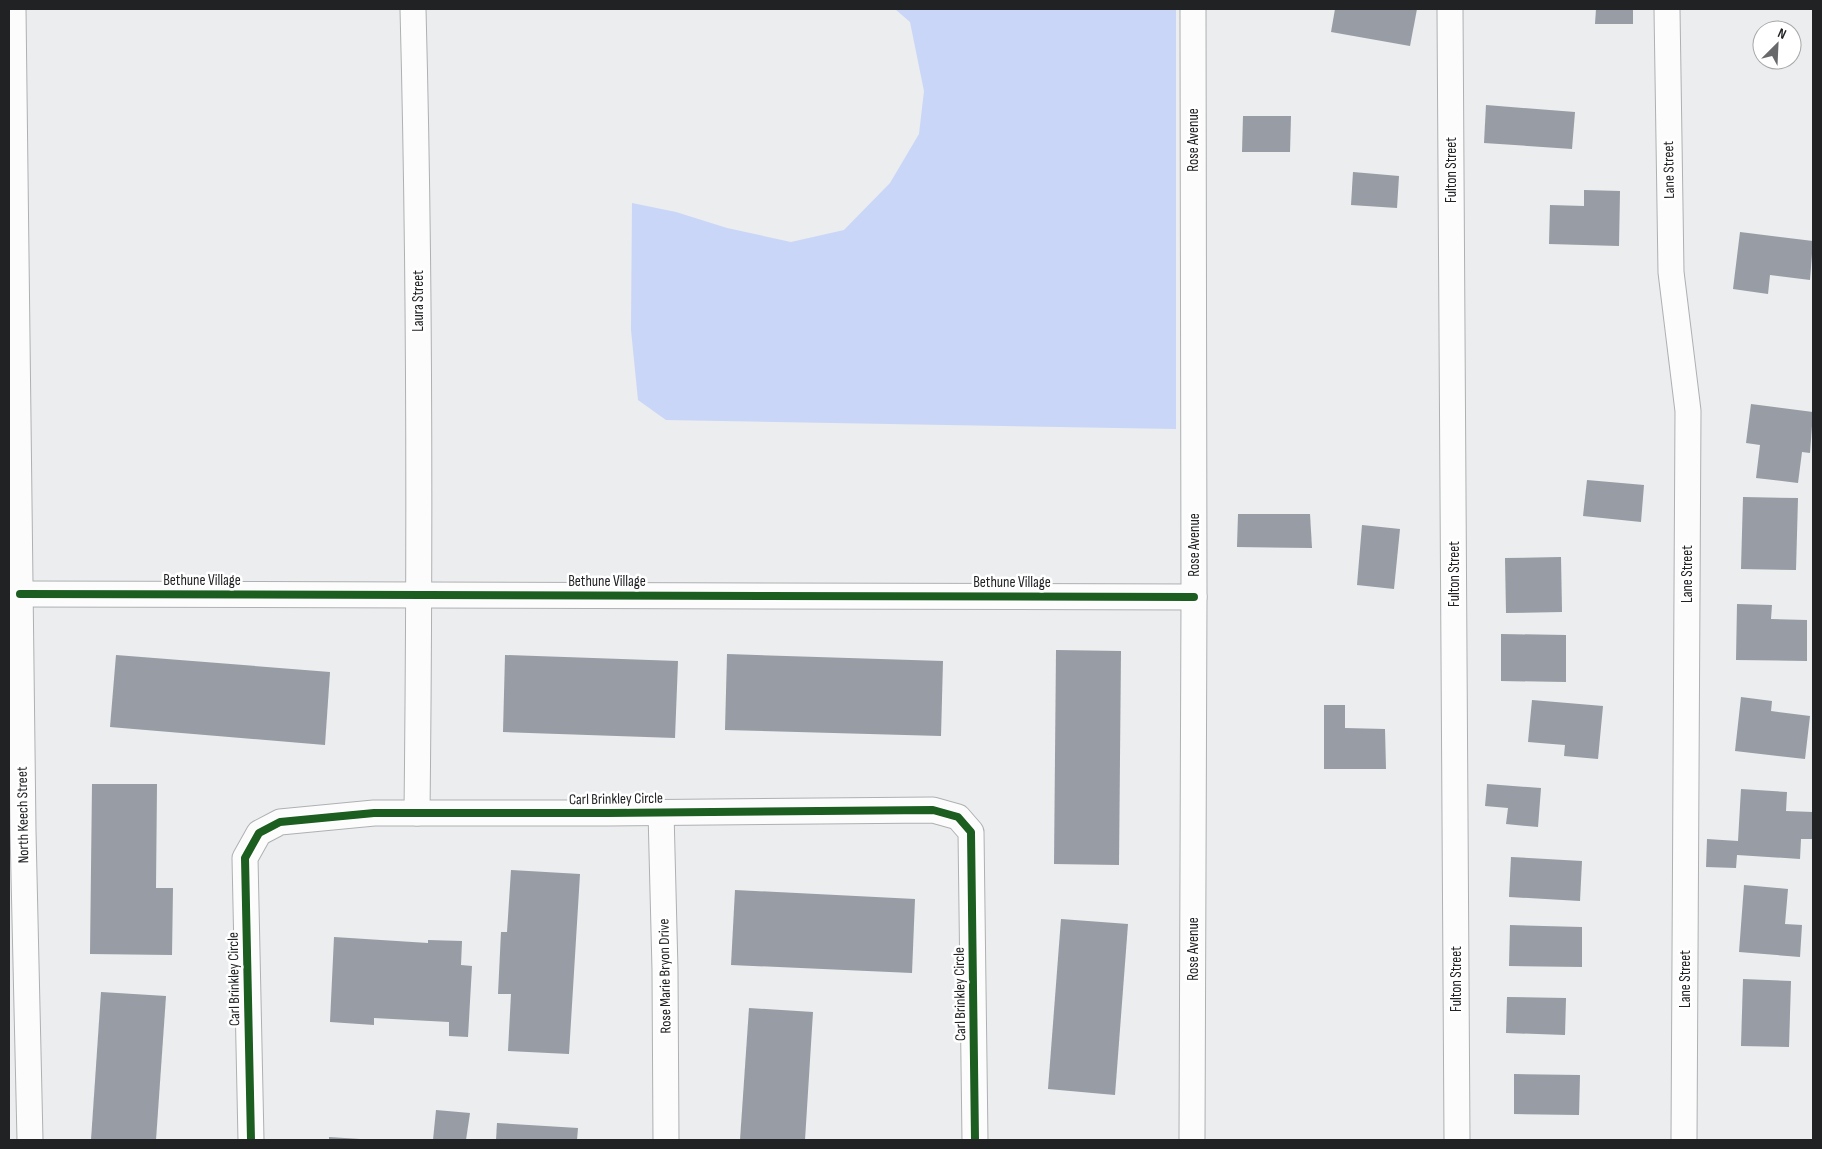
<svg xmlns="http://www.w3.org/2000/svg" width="1822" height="1149" viewBox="0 0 1822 1149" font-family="'Sofia Sans Condensed',sans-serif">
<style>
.water{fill:#c9d6f7}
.building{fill:#989ca4}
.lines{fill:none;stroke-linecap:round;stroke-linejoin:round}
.minor-casing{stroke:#aeb0b1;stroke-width:27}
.minor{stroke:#fcfcfd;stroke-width:25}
.cycleway-casing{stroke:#fff;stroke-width:11}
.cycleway{stroke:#1b5e20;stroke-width:8}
.labels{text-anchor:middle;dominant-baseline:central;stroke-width:5;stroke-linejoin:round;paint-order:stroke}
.street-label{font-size:15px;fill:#212224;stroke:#fff}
</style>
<rect width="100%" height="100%" fill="#ebedef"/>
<!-- water -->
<path class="water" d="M895 9H1176V429L666 420 638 400 631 330 632 203 676 212 727 228 791 242 844 230 890 183 919 134 924 91 910 22Z"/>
<!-- building -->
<g class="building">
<path d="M1335 9H1417L1410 46 1331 32Z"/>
<path d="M1596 9H1633V24H1595Z"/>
<path d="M1486 105 1575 112 1572 149 1484 143Z"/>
<path d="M1243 116H1291L1290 152H1242Z"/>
<path d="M1353 172 1399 176 1397 208 1351 205Z"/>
<path d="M1584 190 1620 191 1619 246 1549 244 1550 205 1584 206Z"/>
<path d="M1740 232 1813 241 1810 280 1770 275 1768 294 1733 289Z"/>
<path d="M1751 404 1813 412 1810 453 1802 452 1798 483 1756 478 1760 445 1746 443Z"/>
<path d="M1587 480 1644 485 1641 522 1583 516Z"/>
<path d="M1743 497 1798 498 1796 570 1741 569Z"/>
<path d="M1238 514H1310L1312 548 1237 547Z"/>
<path d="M1362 525 1400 529 1394 589 1357 585Z"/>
<path d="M1561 557 1562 612 1506 613 1505 558Z"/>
<path d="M1737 604 1772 605 1771 619 1807 620V661L1736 660Z"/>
<path d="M1501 634 1566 635V682L1501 681Z"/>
<path d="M1056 650 1121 651 1119 865 1054 864Z"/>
<path d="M727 654 943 661 941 736 725 730Z"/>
<path d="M116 655 330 672 325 745 110 727Z"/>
<path d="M505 655 678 661 675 738 503 732Z"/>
<path d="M1741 697 1772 701 1771 711 1810 716 1805 759 1735 751Z"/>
<path d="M1532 700 1603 706 1598 759 1564 756 1565 745 1528 742Z"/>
<path d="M1324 705H1345V728L1385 729 1386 769H1324Z"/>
<path d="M92 784H157L156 888H173L172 955 90 954Z"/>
<path d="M1487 784 1541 788 1538 827 1506 824 1508 808 1485 806Z"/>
<path d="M1741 789 1787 792 1786 811 1813 812V839H1801L1800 859 1737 855 1736 868 1706 867 1707 839 1738 841Z"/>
<path d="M1511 857 1582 861 1580 901 1509 897Z"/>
<path d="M511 870 580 874 569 1054 508 1051 511 994H498L501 932H507Z"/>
<path d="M1744 885 1788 889 1785 924 1802 925 1800 957 1739 952Z"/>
<path d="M735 890 915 899 912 973 731 965Z"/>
<path d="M1061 919 1128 924 1115 1095 1048 1089Z"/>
<path d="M1510 925 1582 927V967L1509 966Z"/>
<path d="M334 937 428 943V940L462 941 461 965 472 966 468 1037 449 1036V1022L374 1018V1025L330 1022Z"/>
<path d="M1743 979 1791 981 1789 1047 1741 1046Z"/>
<path d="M101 992 166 996 156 1140H91Z"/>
<path d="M1507 997 1566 998 1565 1035 1506 1033Z"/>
<path d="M749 1008 813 1012 805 1140H740Z"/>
<path d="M1514 1074 1580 1075 1579 1115 1514 1114Z"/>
<path d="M436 1110 470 1113 466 1140H433Z"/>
<path d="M497 1123 578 1128 577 1140H496Z"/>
<path d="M329 1137 360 1139V1140H329Z"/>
</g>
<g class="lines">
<defs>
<g id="minor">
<path d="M13 9 23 831 30 1140"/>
<path d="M413 9C420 277 420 545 417 813"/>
<path d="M1450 9 1457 1140"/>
<path d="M1667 9 1671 272 1688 411 1684 1140"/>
<path d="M20 594 1194 597"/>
<path d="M661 812 665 970 666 1140"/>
<path d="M251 1140 245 858 259 833 280 822 374 813H608L933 810 958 817 971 832 975 1140"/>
<path d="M1192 1140 1194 597 1193 9"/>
</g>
</defs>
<!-- minor casing -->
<use href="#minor" class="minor-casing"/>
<!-- minor -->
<use href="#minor" class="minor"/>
<defs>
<g id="cycleway">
<path d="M20 594 1194 597"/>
<path d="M251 1140 245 858 259 833 280 822 374 813H608L933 810 958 817 971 832 975 1140"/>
</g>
</defs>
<!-- cycleway casing -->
<use href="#cycleway" class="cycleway-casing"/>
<!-- cycleway -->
<use href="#cycleway" class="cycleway"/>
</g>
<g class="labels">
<!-- street labels -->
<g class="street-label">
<text transform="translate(1193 140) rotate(-90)">Rose Avenue</text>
<text transform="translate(1451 170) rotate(-90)">Fulton Street</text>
<text transform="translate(1669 170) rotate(-91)">Lane Street</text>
<text transform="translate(418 301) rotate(-90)">Laura Street</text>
<text transform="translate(1194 545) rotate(-90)">Rose Avenue</text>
<text transform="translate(1454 574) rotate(-90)">Fulton Street</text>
<text transform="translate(1687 574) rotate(-90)">Lane Street</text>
<text x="202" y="580">Bethune Village</text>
<text x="607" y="581">Bethune Village</text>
<text x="1012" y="582">Bethune Village</text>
<text transform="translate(616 799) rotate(-1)">Carl Brinkley Circle</text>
<text transform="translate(23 815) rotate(-91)">North Keech Street</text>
<text transform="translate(1193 949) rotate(-90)">Rose Avenue</text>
<text transform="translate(665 976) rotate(-91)">Rose Marie Bryon Drive</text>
<text transform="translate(234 979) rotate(-91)">Carl Brinkley Circle</text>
<text transform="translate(1456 979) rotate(-90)">Fulton Street</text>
<text transform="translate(1685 979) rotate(-90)">Lane Street</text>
<text transform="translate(960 994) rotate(-91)">Carl Brinkley Circle</text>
</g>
</g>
<!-- border -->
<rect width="1822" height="1149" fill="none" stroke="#212224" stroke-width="20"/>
<!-- north arrow -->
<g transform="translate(1777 45) rotate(24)"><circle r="24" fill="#ffffff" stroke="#a6a7a7"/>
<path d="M0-4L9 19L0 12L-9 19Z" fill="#68696b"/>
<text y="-8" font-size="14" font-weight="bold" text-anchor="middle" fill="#212224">N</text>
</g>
</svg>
